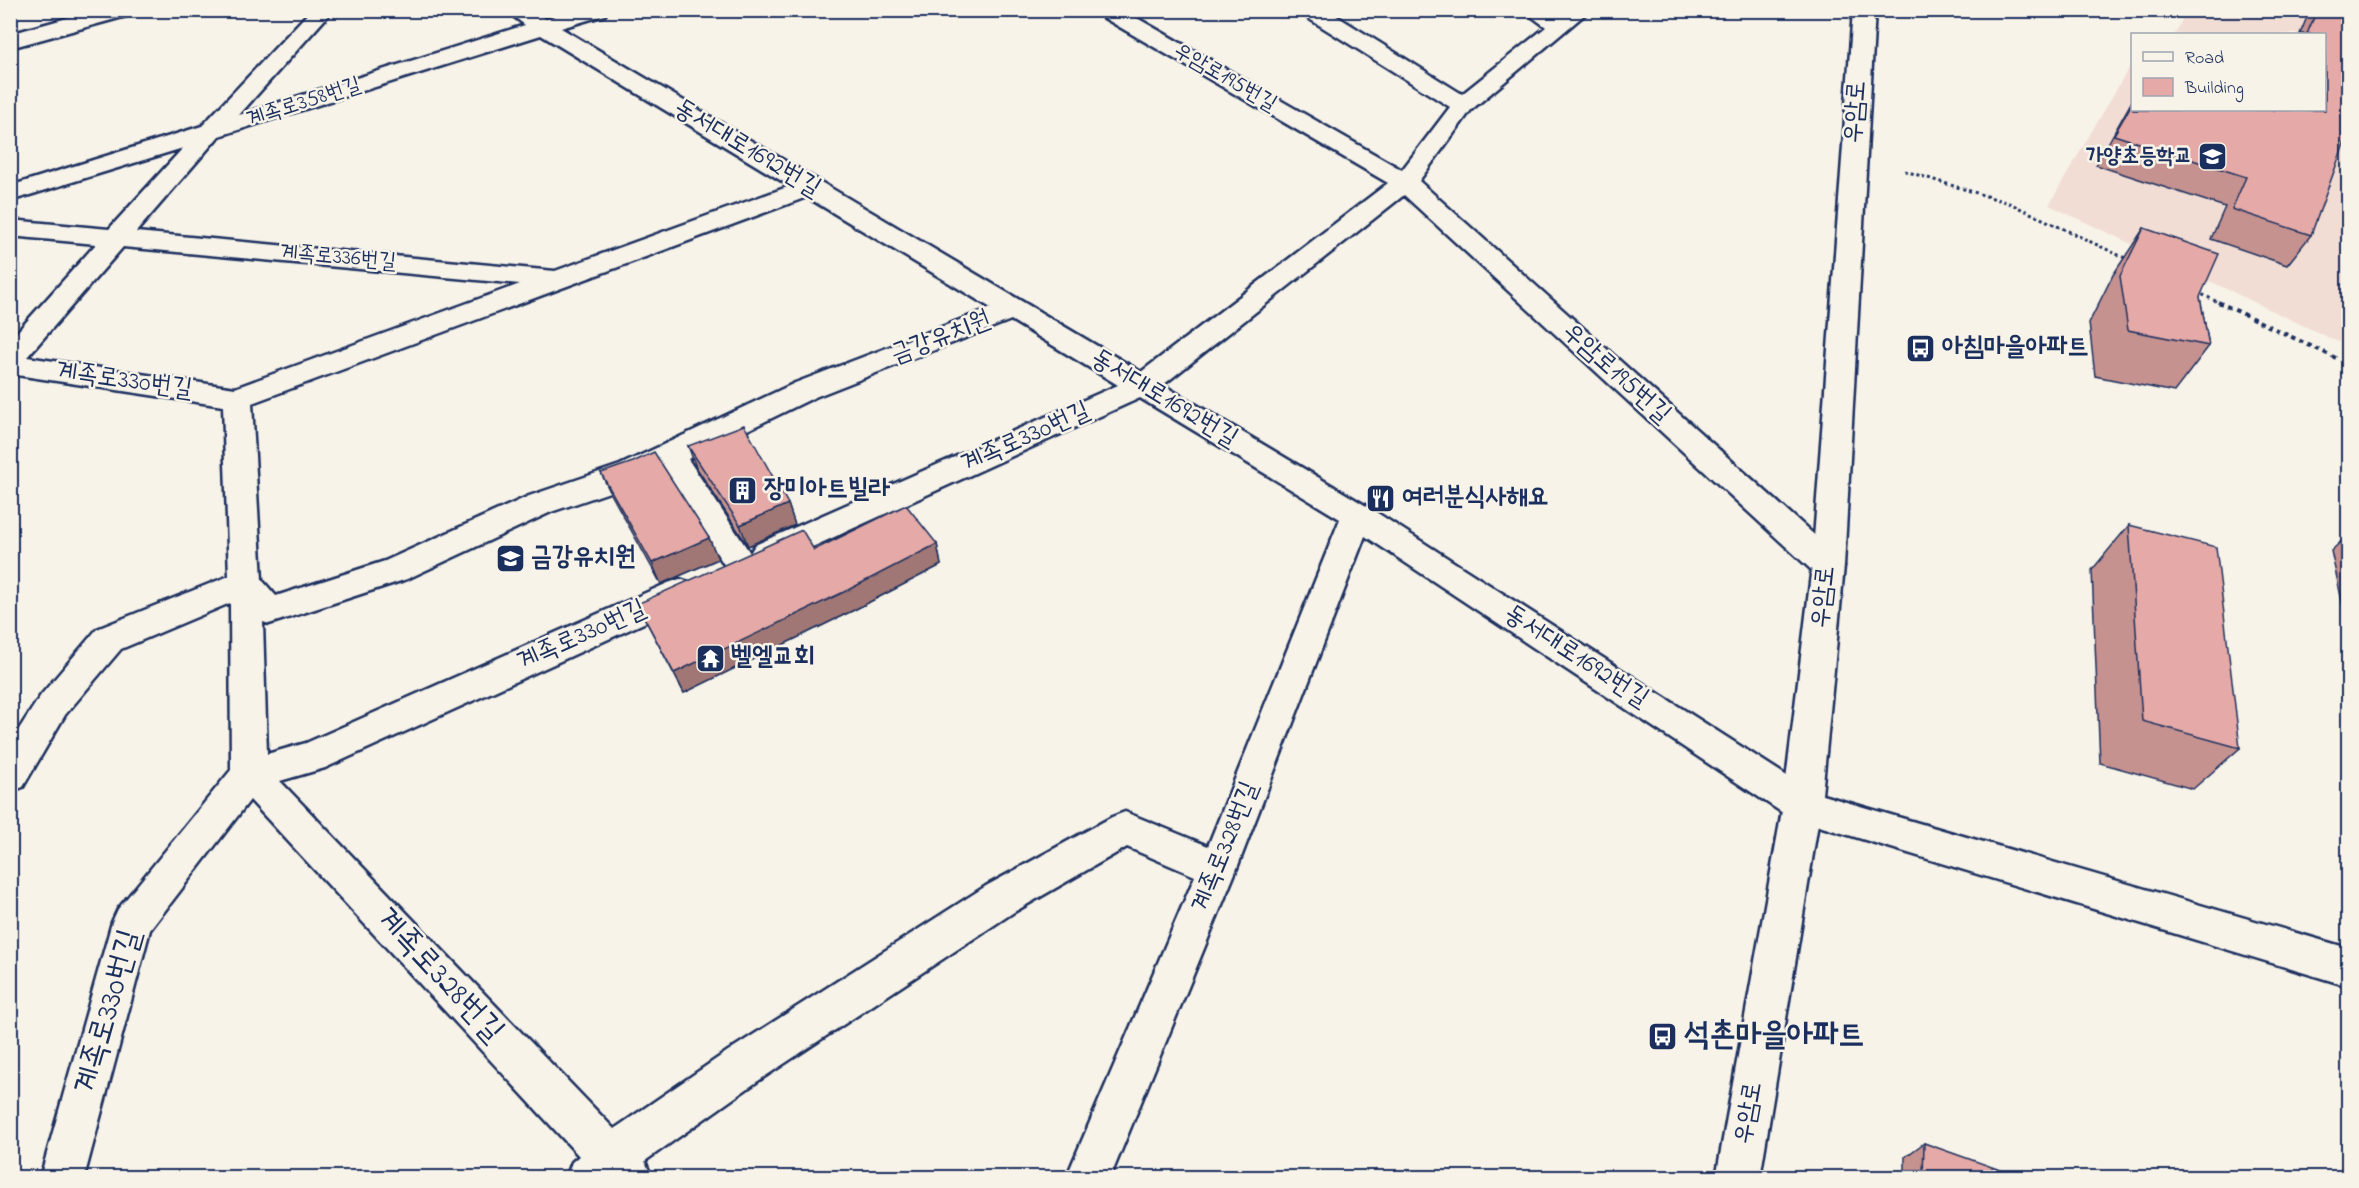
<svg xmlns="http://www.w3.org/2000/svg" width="2359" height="1188" viewBox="0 0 2359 1188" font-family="'Indie Flower','Poor Story',sans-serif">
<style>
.built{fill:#f2ddd4}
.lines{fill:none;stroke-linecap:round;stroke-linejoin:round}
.minor-casing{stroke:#1b2f5e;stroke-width:5}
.major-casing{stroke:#1b2f5e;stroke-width:5}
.path-far1{stroke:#1b2f5e;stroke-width:3;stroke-dasharray:3 3;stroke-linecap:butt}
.path{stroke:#1b2f5e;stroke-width:4;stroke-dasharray:4.5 4.5;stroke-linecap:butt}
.minor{fill:#f7f3e8;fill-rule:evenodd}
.major{fill:#f7f3e8;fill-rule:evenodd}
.wall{fill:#c59290;stroke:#1b2f5e;stroke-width:1.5}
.shaded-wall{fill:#a07775;stroke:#1b2f5e;stroke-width:1.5}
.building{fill:#e5aaa7;stroke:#1b2f5e;stroke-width:1.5}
.labels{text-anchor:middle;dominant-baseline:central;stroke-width:5;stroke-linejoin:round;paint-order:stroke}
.far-street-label{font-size:22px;fill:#1b2f5e;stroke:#f7f3e8}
.far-poi-label{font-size:22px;font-weight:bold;fill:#1b2f5e;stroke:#f7f3e8;text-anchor:end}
.street-label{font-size:26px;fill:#1b2f5e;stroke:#f7f3e8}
.poi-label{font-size:26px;font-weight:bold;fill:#1b2f5e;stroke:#f7f3e8;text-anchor:start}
.near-street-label{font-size:32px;fill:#1b2f5e;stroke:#f7f3e8}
.near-poi-label{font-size:32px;font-weight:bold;fill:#1b2f5e;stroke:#f7f3e8;text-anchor:start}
</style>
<rect width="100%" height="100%" fill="#f7f3e8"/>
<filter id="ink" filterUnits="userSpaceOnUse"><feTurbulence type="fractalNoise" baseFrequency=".0167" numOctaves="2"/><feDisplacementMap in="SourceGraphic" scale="12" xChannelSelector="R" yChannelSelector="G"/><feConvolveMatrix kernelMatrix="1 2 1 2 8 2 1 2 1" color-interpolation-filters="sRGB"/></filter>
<g filter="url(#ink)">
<!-- built -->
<path class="built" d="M2186 11H2348V343L2336 341 2049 205 2130 66 2132 67V110H2324V34H2175Z"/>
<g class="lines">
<defs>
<g id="minor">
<path d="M96 10H132L130 15 10 48V34Z"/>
<path d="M311 10H333L239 115 525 25 505 10H531L546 19 573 10H607L605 15 561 28 1141 372 1388 183 1099 15 1097 10H1123L1402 170 1450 107 1303 15 1301 10H1327L1462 94 1546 27 1523 10H1550L1559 16 1566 10H1590L1471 110 1419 181 1839 557 1844 566 1839 575 1828 578 1817 575 1404 195 1163 385 1368 507 1812 792 2348 948V986L1789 817 1365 536 1237 868 1110 1178H1066L1195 876 1127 847 1014 912 758 1081 645 1161 652 1178H566L572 1162 579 1156 250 800 150 930 84 1178H40L112 922 118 909 231 770 230 603 121 649 65 715 23 787 10 792V743L41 695 97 629 229 576 223 406 10 374V340L96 244 10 236V220L109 229 183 148 10 201V186L202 126ZM541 35 790 186 555 271 136 232 219 136ZM807 197 991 308 795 383 620 465 529 496 385 561 276 596 262 580 252 403ZM123 247 520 284 235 388 27 357ZM1011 320 1118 385 755 545 750 553 688 459 815 397ZM1140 398 1340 519 1208 846 1125 812 1112 817 986 886 728 1051 614 1129 280 781 325 768 692 601 696 592 692 583 680 579 668 583 306 743 267 754 263 622 269 624 407 579 551 512 642 481 664 470 730 574 741 577 752 574 756 563 766 566 777 563Z"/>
</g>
<path id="major" d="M1853 10H1875L1844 566 1821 805 1760 1178H1716L1783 805 1812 566Z"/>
</defs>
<!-- minor casing -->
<use href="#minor" class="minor-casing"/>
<!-- major casing -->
<use href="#major" class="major-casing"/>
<!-- path-far1 -->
<g class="path-far1">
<path d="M1905 171 2009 203 2127 259"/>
<path d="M2197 292 2222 304"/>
</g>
<!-- path -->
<path class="path" d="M2218 302 2336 358 2348 361"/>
<!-- minor -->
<use href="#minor" class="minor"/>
<!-- major -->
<use href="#major" class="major"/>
</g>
<!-- wall -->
<g class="wall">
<path d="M2310 10H2349L2311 235 2287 265 2211 239 2225 207 2096 165 2133 99V110H2325V34H2300Z"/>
<path d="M2144 228 2200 297 2209 346 2174 392 2095 376 2089 323 2113 275Z"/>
<path d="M688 446 788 504 795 525 748 546 696 467Z"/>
<path d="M601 473 709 538 718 559 661 584 611 494Z"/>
<path d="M2129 525 2240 748 2193 789 2100 763 2092 570Z"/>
<path d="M2349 534V616L2345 615 2331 551Z"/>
<path d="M937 544 941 565 854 610 684 693 637 604Z"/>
<path d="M1924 1143 2009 1178H1905V1157Z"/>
</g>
<!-- shaded-wall -->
<g class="shaded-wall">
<path d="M788 504 795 525 748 546 740 525Z"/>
<path d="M709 538 718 559 661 584 652 563Z"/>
<path d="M937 544 941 565 854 610 684 693 674 673Z"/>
</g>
<!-- building -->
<g class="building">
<path d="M2317 10H2349V130L2311 235 2232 209 2246 177 2114 135 2133 102V110H2325V34H2307Z"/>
<path d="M2144 228 2219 254 2200 297 2209 346 2128 330 2120 276Z"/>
<path d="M744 425 788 504 740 525 688 446Z"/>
<path d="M654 452 709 538 652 563 601 473 633 462Z"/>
<path d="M906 505 937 544 848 590 674 673 637 604 802 530 814 550Z"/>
<path d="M2129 525 2216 547 2240 748 2142 721Z"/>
<path d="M1924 1143 2009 1173V1178H1923Z"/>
</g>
</g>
<!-- icons -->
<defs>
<symbol id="school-square" viewBox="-11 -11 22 22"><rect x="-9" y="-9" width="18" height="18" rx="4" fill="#1b2f5e" stroke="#f7f3e8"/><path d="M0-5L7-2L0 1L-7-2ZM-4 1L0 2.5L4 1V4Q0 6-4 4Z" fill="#fff"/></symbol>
<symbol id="bus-square" viewBox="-11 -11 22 22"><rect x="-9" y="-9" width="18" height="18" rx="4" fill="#1b2f5e" stroke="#f7f3e8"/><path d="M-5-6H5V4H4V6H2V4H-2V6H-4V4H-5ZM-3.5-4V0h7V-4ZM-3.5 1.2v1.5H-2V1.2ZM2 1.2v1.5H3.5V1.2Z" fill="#fff"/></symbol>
<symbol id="building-square" viewBox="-11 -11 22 22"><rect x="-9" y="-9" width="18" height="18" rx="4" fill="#1b2f5e" stroke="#f7f3e8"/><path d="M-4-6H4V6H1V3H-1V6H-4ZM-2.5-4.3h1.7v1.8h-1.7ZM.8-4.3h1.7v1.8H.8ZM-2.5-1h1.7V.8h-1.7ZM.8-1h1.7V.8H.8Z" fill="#fff"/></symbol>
<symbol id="restaurant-square" viewBox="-11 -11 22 22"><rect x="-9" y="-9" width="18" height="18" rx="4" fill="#1b2f5e" stroke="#f7f3e8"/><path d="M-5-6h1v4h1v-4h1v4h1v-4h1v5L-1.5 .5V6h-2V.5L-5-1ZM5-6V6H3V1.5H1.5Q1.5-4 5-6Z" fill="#fff"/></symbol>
<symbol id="temple-square" viewBox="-11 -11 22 22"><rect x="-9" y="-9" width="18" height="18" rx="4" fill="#1b2f5e" stroke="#f7f3e8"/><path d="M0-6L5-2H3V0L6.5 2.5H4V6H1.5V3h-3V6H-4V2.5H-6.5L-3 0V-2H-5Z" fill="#fff"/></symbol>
</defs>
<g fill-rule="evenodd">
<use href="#school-square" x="2196" y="140" width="33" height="33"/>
<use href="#bus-square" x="1904" y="332" width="33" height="33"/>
<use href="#building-square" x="726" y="474" width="33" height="33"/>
<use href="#restaurant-square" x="1364" y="482" width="33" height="33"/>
<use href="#school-square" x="494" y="542" width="33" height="33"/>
<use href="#temple-square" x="694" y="642" width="33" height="33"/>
<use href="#bus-square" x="1646" y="1020" width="33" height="33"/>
</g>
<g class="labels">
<!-- far-street labels -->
<g class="far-street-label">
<text transform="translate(1225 78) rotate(30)">우암로195번길</text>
<text transform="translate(304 103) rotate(-18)">계족로358번길</text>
<text transform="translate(338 258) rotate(5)">계족로336번길</text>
</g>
<!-- far-poi labels -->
<g class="far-poi-label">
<text x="2192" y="157">가양초등학교</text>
</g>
<!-- street labels -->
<g class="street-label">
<text transform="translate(1856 112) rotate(-86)">우암로</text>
<text transform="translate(747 149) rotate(31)">동서대로1692번길</text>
<text transform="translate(941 338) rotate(-21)">금강유치원</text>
<text transform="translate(1616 374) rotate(42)">우암로195번길</text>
<text transform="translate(124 381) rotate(8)">계족로330번길</text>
<text transform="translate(1164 399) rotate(31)">동서대로1692번길</text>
<text transform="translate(1026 438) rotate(-24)">계족로330번길</text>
<text transform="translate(1824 597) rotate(-84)">우암로</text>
<text transform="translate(582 636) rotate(-24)">계족로330번길</text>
<text transform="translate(1576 657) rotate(33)">동서대로1692번길</text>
<text transform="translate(1226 847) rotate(-68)">계족로328번길</text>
<text transform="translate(1749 1113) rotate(-80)">우암로</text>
</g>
<!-- poi labels -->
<g class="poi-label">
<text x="1942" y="348">아침마을아파트</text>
<text x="764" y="490">장미아트빌라</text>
<text x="1402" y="498">여러분식사해요</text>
<text x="531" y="558">금강유치원</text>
<text x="731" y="658">벨엘교회</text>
</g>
<!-- near-street labels -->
<g class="near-street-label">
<text transform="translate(439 976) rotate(47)">계족로328번길</text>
<text transform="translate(109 1012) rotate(-74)">계족로330번길</text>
</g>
<!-- near-poi labels -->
<g class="near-poi-label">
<text x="1684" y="1036">석촌마을아파트</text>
</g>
</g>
<!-- margin -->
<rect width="2359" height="1188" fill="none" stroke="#f7f3e8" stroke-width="36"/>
<rect x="18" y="18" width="2323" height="1152" fill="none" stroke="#1b2f5e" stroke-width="2" filter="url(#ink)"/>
<!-- legend -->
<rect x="2131" y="33" width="195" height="78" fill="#f7f3e8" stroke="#9fa5b1" stroke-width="1.5"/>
<rect x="2143" y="52" width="30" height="9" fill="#f7f3e8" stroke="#9fa5b1" stroke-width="1.5"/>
<text x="2185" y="63" font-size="18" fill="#1b2f5e">Road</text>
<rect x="2143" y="78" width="30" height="18" fill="#e5aaa7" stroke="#9fa5b1" stroke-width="1.5"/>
<text x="2185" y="93" font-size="18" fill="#1b2f5e">Building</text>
</svg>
